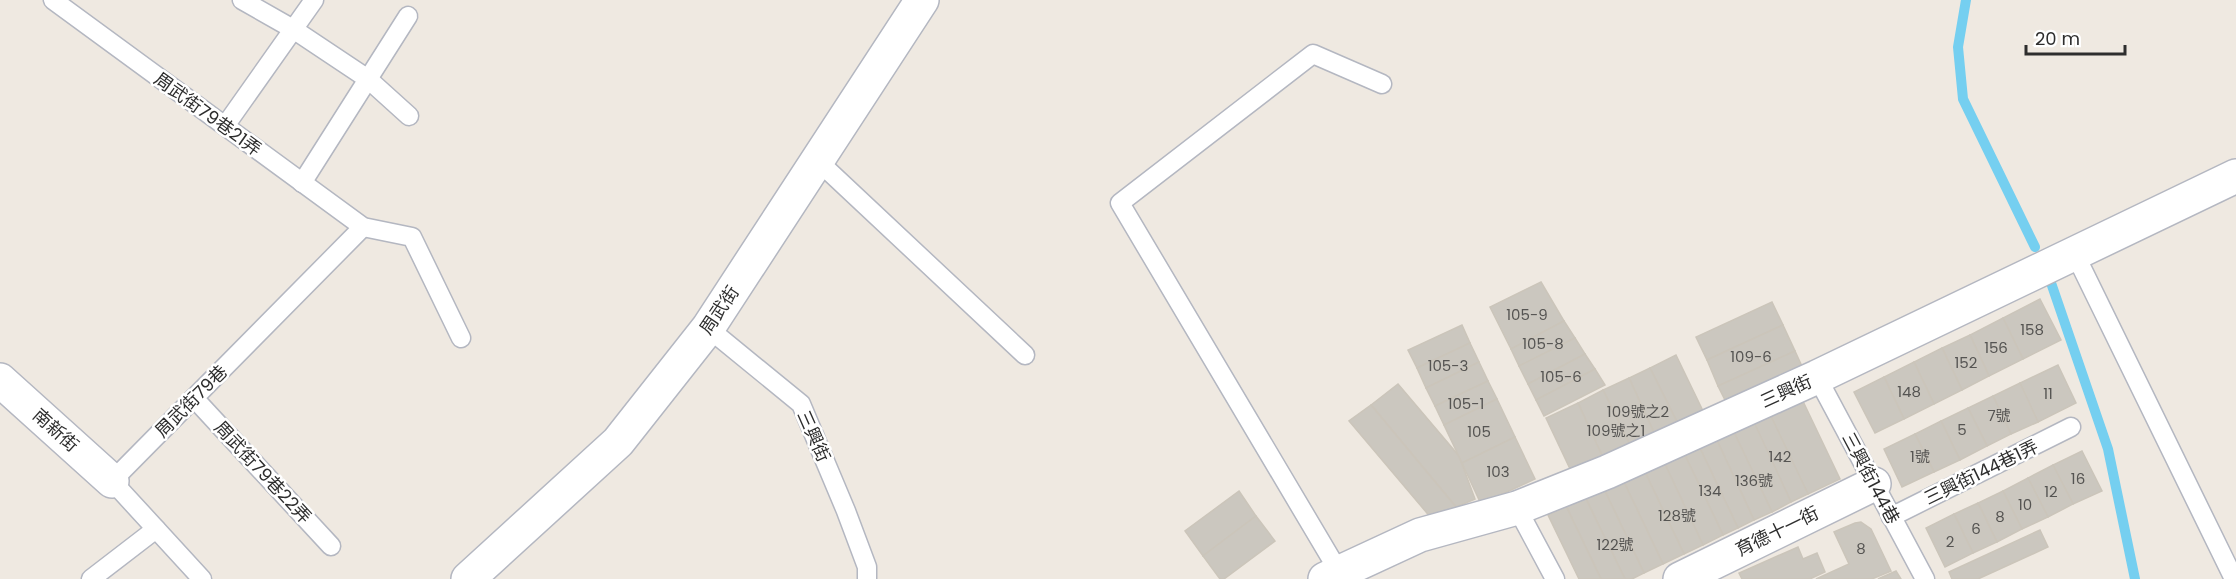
<svg xmlns="http://www.w3.org/2000/svg" width="2236" height="579" viewBox="0 0 2236 579" font-family="Poppins,'Noto Sans TC',sans-serif">
<style>
.lines{fill:none;stroke-linecap:round;stroke-linejoin:round}
.stream{stroke:#75cff0;stroke-width:10}
.building{fill:#cbc7bf;stroke:#cbc5ba;stroke-width:1.5}
.service-casing{stroke:#b4b7c1;stroke-width:21}
.minor-casing{stroke:#b4b7c1;stroke-width:36}
.service{stroke:#fff;stroke-width:18}
.minor{stroke:#fff;stroke-width:33}
.labels{text-anchor:middle;dominant-baseline:central;stroke-width:5;stroke-linejoin:round;paint-order:stroke}
.number-label{font-size:15px;fill:#555452}
.street-label{font-size:18px;fill:#2e2e2e;stroke:#fff}
</style>
<rect width="100%" height="100%" fill="#efe9e1"/>
<g class="lines">
<!-- stream -->
<g class="stream">
<path d="M1966 0 1958 47 1963 99 2035 247"/>
<path d="M2048 274 2108 449 2135 579"/>
</g>
</g>
<!-- building -->
<g class="building">
<path d="M1541 282 1564 321 1511 349 1490 307Z"/>
<path d="M2040 299 2061 340 2023 359 2003 318Z"/>
<path d="M1772 302 1783 325 1707 360 1696 337Z"/>
<path d="M2003 318 2023 359 1989 376 1970 335Z"/>
<path d="M1564 321 1575 338 1519 366 1511 349Z"/>
<path d="M1462 325 1470 343 1417 368 1408 350Z"/>
<path d="M1783 325 1795 351 1718 386 1707 360Z"/>
<path d="M1970 335 1989 376 1962 390 1942 348Z"/>
<path d="M1575 338 1585 354 1528 384 1519 366Z"/>
<path d="M1470 343 1479 362 1426 388 1417 368Z"/>
<path d="M1942 348 1962 390 1934 404 1914 362Z"/>
<path d="M1795 351 1805 373 1729 408 1718 386Z"/>
<path d="M1585 354 1595 369 1536 400 1528 384Z"/>
<path d="M1676 355 1705 415 1679 426 1650 368Z"/>
<path d="M1479 362 1488 381 1435 406 1426 388Z"/>
<path d="M1914 362 1934 404 1904 419 1884 377Z"/>
<path d="M2058 365 2076 403 2038 422 2020 383Z"/>
<path d="M1650 368 1679 426 1656 437 1629 378Z"/>
<path d="M1595 369 1605 385 1544 416 1536 400Z"/>
<path d="M1884 377 1904 419 1875 433 1854 392Z"/>
<path d="M1629 378 1656 437 1631 447 1603 390Z"/>
<path d="M1488 381 1497 399 1444 425 1435 406Z"/>
<path d="M2020 383 2038 422 2011 434 1993 396Z"/>
<path d="M1398 384 1459 456 1475 499 1456 507 1371 405Z"/>
<path d="M1603 390 1631 447 1604 460 1578 403Z"/>
<path d="M1800 395 1840 479 1808 494 1768 410Z"/>
<path d="M1993 396 2011 434 1987 446 1968 408Z"/>
<path d="M1497 399 1515 437 1462 463 1444 425Z"/>
<path d="M1578 403 1604 460 1572 473 1546 418Z"/>
<path d="M1371 405 1456 507 1432 519 1349 421Z"/>
<path d="M1968 408 1987 446 1960 460 1941 421Z"/>
<path d="M1768 410 1808 494 1791 502 1752 418Z"/>
<path d="M1752 418 1791 502 1772 512 1732 428Z"/>
<path d="M1941 421 1960 460 1934 472 1915 434Z"/>
<path d="M1732 428 1772 512 1754 520 1715 436Z"/>
<path d="M1915 434 1934 472 1902 487 1884 449Z"/>
<path d="M1715 436 1754 520 1738 528 1698 444Z"/>
<path d="M1515 437 1535 479 1481 504 1462 463Z"/>
<path d="M1698 444 1738 528 1723 535 1683 451Z"/>
<path d="M1683 451 1723 535 1703 545 1663 460Z"/>
<path d="M2082 451 2102 491 2073 504 2053 465Z"/>
<path d="M1663 460 1703 545 1684 554 1644 470Z"/>
<path d="M2053 465 2073 504 2048 517 2028 478Z"/>
<path d="M1644 470 1684 554 1663 564 1623 480Z"/>
<path d="M2028 478 2048 517 2022 529 2003 491Z"/>
<path d="M1623 480 1663 564 1644 573 1604 489Z"/>
<path d="M1604 489 1644 573 1632 579H1625L1585 497Z"/>
<path d="M1239 491 1256 516 1203 556 1185 531Z"/>
<path d="M2003 491 2022 529 1997 542 1978 503Z"/>
<path d="M1585 497 1625 579H1601L1566 506Z"/>
<path d="M1978 503 1997 542 1973 553 1954 514Z"/>
<path d="M1566 506 1601 579H1579L1548 515Z"/>
<path d="M1954 514 1973 553 1945 567 1926 528Z"/>
<path d="M1256 516 1275 541 1224 579H1220L1203 556Z"/>
<path d="M1861 522 1871 529 1891 571 1872 579H1816L1849 564 1834 532 1855 523Z"/>
<path d="M2040 530 2048 547 1978 579H1952L1949 572Z"/>
<path d="M1798 547 1803 559 1817 553 1825 572 1810 579H1742L1739 573Z"/>
<path d="M1896 571 1901 579H1878Z"/>
</g>
<g class="lines">
<defs>
<g id="service">
<path d="M53 0 363 227 412 237 461 338"/>
<path d="M242 0 293 29 368 79 409 116"/>
<path d="M225 126 314 0"/>
<path d="M817 160 1025 355"/>
<path d="M302 183 408 16"/>
<path d="M2074 252 2234 579"/>
<path d="M708 328 801 404 846 511 867 567V579"/>
<path d="M1817 377 1925 579"/>
<path d="M194 398 331 546"/>
<path d="M1517 508 1555 579"/>
<path d="M1891 517 2071 427"/>
<path d="M1339 572 1120 203 1313 54 1382 84"/>
<path d="M91 579 156 529"/>
<path d="M202 579 112 481 363 227"/>
</g>
<g id="minor">
<path d="M0 380 112 481"/>
<path d="M468 579 618 442 708 328 922 0"/>
<path d="M1325 579 1420 535 1517 508 1607 472 1817 377 2236 176"/>
<path d="M1680 579 1874 484"/>
</g>
</defs>
<!-- service casing -->
<use href="#service" class="service-casing"/>
<!-- minor casing -->
<use href="#minor" class="minor-casing"/>
<!-- service -->
<use href="#service" class="service"/>
<!-- minor -->
<use href="#minor" class="minor"/>
</g>
<g class="labels">
<!-- number labels -->
<g class="number-label">
<text x="1527" y="314">105-9</text>
<text x="2032" y="329">158</text>
<text x="1543" y="343">105-8</text>
<text x="1996" y="347">156</text>
<text x="1751" y="356">109-6</text>
<text x="1966" y="362">152</text>
<text x="1448" y="365">105-3</text>
<text x="1561" y="376">105-6</text>
<text x="1909" y="391">148</text>
<text x="2048" y="393">11</text>
<text x="1466" y="403">105-1</text>
<text x="1638" y="411">109號之2</text>
<text x="1999" y="415">7號</text>
<text x="1962" y="429">5</text>
<text x="1616" y="430">109號之1</text>
<text x="1479" y="431">105</text>
<text x="1780" y="456">142</text>
<text x="1920" y="456">1號</text>
<text x="1498" y="471">103</text>
<text x="2078" y="478">16</text>
<text x="1754" y="480">136號</text>
<text x="1710" y="490">134</text>
<text x="2051" y="491">12</text>
<text x="2025" y="504">10</text>
<text x="1677" y="515">128號</text>
<text x="2000" y="516">8</text>
<text x="1976" y="528">6</text>
<text x="1950" y="541">2</text>
<text x="1615" y="544">122號</text>
<text x="1861" y="548">8</text>
</g>
<!-- street labels -->
<g class="street-label">
<text transform="translate(208 114) rotate(36)">周武街79巷21弄</text>
<text transform="translate(719 310) rotate(-56)">周武街</text>
<text transform="translate(1786 391) rotate(-24)">三興街</text>
<text transform="translate(191 401) rotate(-45)">周武街79巷</text>
<text transform="translate(56 430) rotate(42)">南新街</text>
<text transform="translate(814 436) rotate(66)">三興街</text>
<text transform="translate(263 472) rotate(47)">周武街79巷22弄</text>
<text transform="translate(1981 472) rotate(-26)">三興街144巷1弄</text>
<text transform="translate(1871 478) rotate(62)">三興街144巷</text>
<text transform="translate(1777 531) rotate(-26)">育德十一街</text>
</g>
</g>
<!-- scale -->
<path d="M2026 45v9h99v-9" fill="none" stroke="#2e2e2e" stroke-width="3"/>
<text x="2035" y="45" font-size="18" fill="#2e2e2e" stroke="#ffffff" stroke-width="4.5" paint-order="stroke">20 m</text>
</svg>
